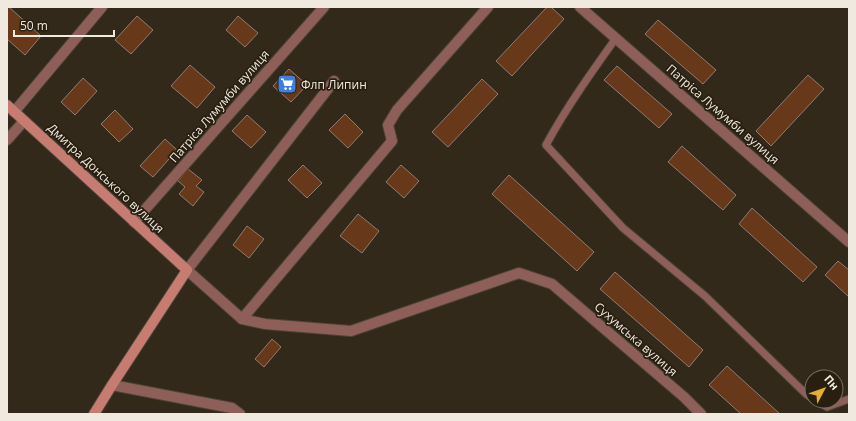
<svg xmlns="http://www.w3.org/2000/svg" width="856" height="421" viewBox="0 0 856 421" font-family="'Open Sans',sans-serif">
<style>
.building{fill:#673819;stroke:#8f7c71}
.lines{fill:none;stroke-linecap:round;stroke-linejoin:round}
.lane-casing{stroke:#4d4436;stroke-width:9}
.street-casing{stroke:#4d4436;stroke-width:12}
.secondary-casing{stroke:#4d4436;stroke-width:12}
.lane{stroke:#8e5f59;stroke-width:7}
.street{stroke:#8e5f59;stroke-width:10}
.secondary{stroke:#c77c72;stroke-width:10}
.labels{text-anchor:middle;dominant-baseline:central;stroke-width:3.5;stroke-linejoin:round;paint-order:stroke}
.poi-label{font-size:12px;fill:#efe9df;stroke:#291f11;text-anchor:start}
.street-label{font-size:12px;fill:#efe9df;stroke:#291f11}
</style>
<rect width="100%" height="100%" fill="#33291a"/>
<!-- building -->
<g class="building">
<path d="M9 7 41 36 25 55 7 39V9Z"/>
<path d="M547 7H551L564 19 512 76 496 61Z"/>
<path d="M137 16 153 30 131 54 115 40Z"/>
<path d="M238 16 258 33 245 47 226 30Z"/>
<path d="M658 20 716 70 703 84 645 34Z"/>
<path d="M190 65 215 87 197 108 171 86Z"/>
<path d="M617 66 672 114 659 128 604 80Z"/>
<path d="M289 69 307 85 291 102 273 86Z"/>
<path d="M808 75 824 89 771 146 756 131Z"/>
<path d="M83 78 97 91 75 115 61 102Z"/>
<path d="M482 79 498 94 448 147 432 132Z"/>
<path d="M115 110 133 129 119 142 101 124Z"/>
<path d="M345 114 363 132 348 148 329 130Z"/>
<path d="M247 115 266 132 251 148 232 131Z"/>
<path d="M165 139 177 150 153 177 140 166Z"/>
<path d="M682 146 736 195 723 210 668 162Z"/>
<path d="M303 165 322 183 307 198 288 180Z"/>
<path d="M401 165 419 181 404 198 386 182Z"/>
<path d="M188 169 202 180 196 186 204 192 193 206 179 194 185 187 178 181Z"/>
<path d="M509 175 594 252 577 271 492 194Z"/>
<path d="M752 208 817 267 803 282 739 224Z"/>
<path d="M358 214 379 231 362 253 340 236Z"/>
<path d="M247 226 264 239 249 258 233 245Z"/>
<path d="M838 261 849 270V297L825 275Z"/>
<path d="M615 272 703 350 689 367 600 289Z"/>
<path d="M272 339 281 347 264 367 255 359Z"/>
<path d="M727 366 780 414H741L709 385Z"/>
</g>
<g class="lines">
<defs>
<g id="lane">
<path d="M616 38C591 73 566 108 546 145L623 228 705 296 806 394 812 398"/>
<path d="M817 401 827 407 849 399"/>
</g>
<g id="street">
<path d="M580 7 849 242"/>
<path d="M334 81 187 270 242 319 265 324 351 331 519 273 552 284 684 397 701 414"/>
<path d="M14 112 102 7"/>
<path d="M7 140 24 121"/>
<path d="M134 222 324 7"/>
<path d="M242 319 392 141 388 125 397 110 488 7"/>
<path d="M112 385 232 408 240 414"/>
</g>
<path id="secondary" d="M7 105 187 270 112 385 94 414"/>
</defs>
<!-- lane casing -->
<use href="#lane" class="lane-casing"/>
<!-- street casing -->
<use href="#street" class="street-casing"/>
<!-- secondary casing -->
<use href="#secondary" class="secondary-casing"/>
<!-- lane -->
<use href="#lane" class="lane"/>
<!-- street -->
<use href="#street" class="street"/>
<!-- secondary -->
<use href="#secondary" class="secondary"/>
</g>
<!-- icons -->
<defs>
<symbol id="supermarket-square" viewBox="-11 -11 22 22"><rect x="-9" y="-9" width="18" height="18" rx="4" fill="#3f7fe0" stroke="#291f11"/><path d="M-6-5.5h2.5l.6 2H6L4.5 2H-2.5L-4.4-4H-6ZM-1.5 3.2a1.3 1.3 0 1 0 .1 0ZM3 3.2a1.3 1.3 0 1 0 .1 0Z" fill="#fff"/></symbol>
</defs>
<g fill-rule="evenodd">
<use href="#supermarket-square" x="276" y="73" width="22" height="22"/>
</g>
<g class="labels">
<!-- poi labels -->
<g class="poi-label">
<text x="301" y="84">Флп Липин</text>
</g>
<!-- street labels -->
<g class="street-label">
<text transform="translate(219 106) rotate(-49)">Патріса Лумумби вулиця</text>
<text transform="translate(723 114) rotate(41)">Патріса Лумумби вулиця</text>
<text transform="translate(106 178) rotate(43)">Дмитра Донського вулиця</text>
<text transform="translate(636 339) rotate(41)">Сухумська вулиця</text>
</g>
</g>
<!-- border -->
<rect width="856" height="421" fill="none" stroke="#efe9df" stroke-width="16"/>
<!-- north arrow -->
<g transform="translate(824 389) rotate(49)"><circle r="19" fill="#291f11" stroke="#787063"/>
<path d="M0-3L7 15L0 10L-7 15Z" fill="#e2af34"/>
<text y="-6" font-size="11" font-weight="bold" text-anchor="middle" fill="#efe9df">Пн</text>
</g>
<!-- scale -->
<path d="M14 30v6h100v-6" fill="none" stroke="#efe9df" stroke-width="2"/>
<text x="20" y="30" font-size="12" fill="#efe9df" stroke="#291f11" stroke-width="3" paint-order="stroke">50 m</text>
</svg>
